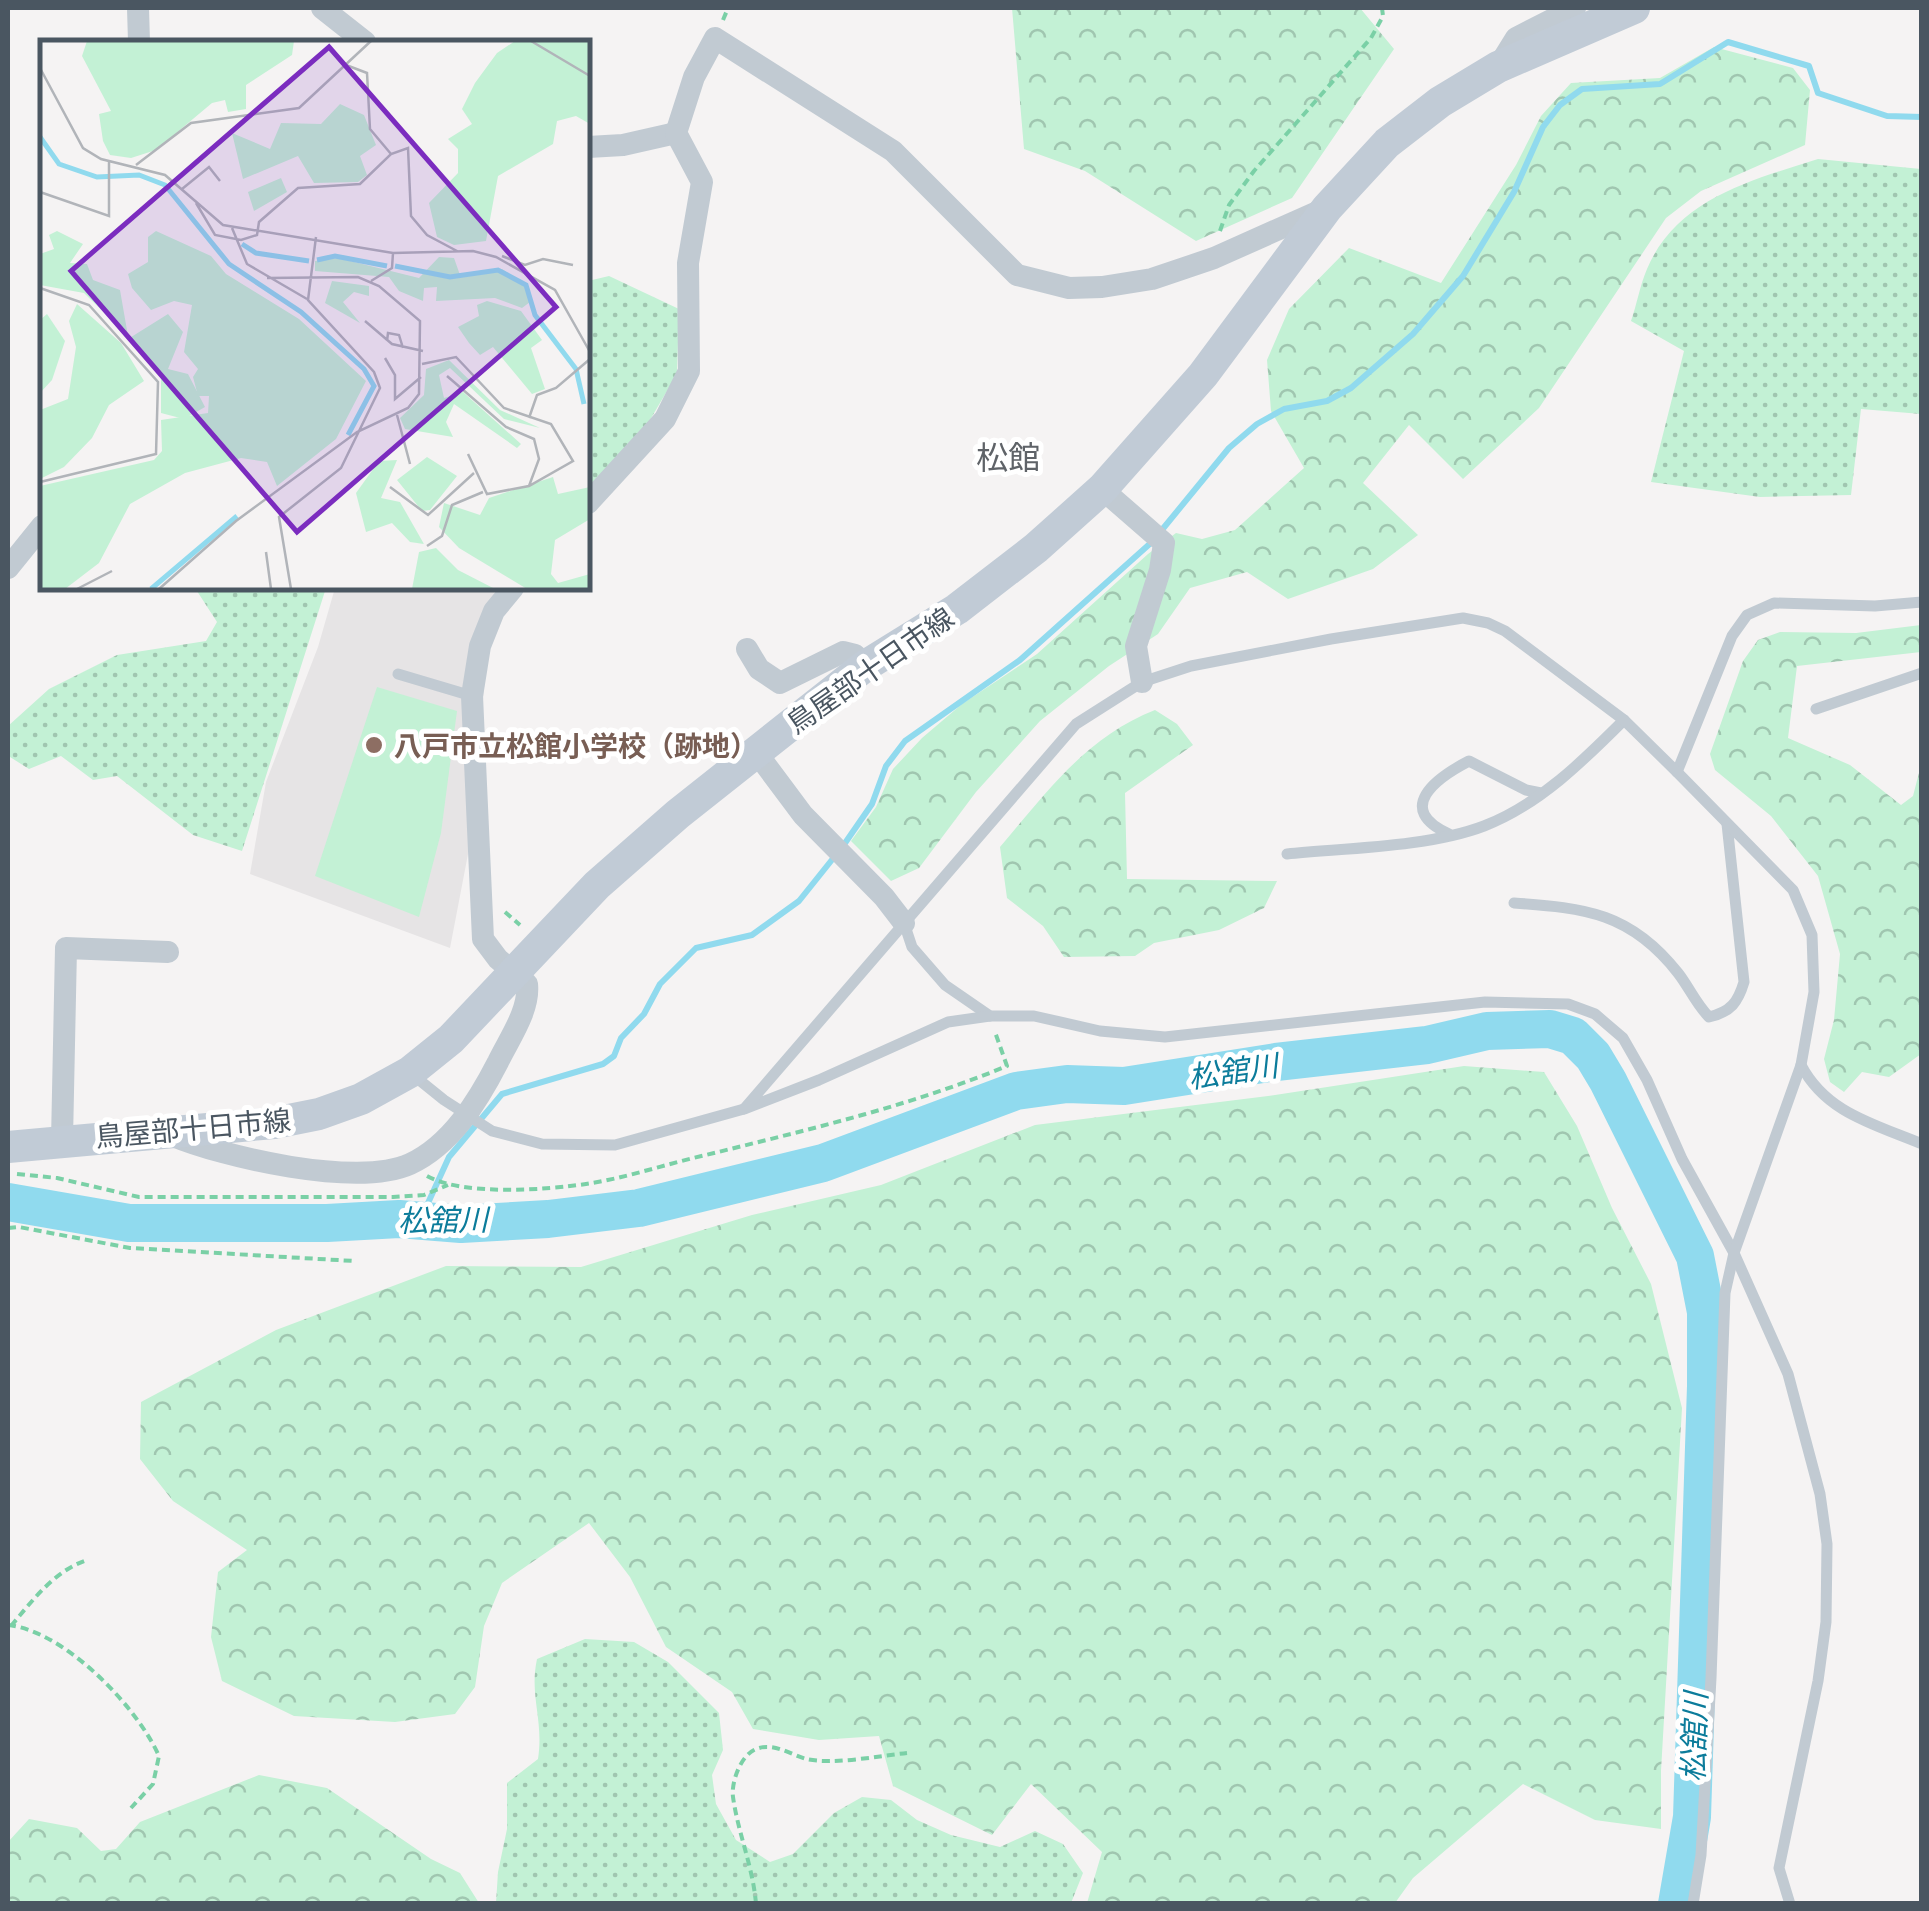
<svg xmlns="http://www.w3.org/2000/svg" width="1929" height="1911" viewBox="0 0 1929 1911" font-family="'Titillium Web','Noto Sans JP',sans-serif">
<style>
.education{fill:#e6e4e5}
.grass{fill:url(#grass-dots)}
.forest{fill:url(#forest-crowns)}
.park{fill:#c3f1d5}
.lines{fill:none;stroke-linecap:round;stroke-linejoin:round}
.stream{stroke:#90daee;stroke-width:6}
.river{stroke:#90daee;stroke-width:38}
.path{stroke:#7ad0a6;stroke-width:4;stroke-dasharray:8 5;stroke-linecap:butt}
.service{stroke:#c1cad2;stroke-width:11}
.minor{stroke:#c1cad2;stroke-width:22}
.secondary{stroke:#c1cbd6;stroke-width:32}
.education-dot{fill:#8d6e63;stroke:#fff;stroke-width:4}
.labels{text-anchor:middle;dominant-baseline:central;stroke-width:10;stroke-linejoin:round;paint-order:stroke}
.street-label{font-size:28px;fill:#4a5661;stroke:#fff}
.education-label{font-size:28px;font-weight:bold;fill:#785e54;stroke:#fff;text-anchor:start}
.water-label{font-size:30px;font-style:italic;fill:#0c7c9b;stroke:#fff}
.quarter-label{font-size:32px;fill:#5f6368;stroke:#fff}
.inset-river{fill:none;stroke:#90daee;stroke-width:5}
.inset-road{fill:none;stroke:#b1b4b9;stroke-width:2.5}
.view{fill:#7b2cbf;fill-opacity:0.15;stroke:#7b2cbf;stroke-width:5}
.inset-edge{fill:none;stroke:#4a5661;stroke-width:5}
</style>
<defs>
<pattern id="grass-dots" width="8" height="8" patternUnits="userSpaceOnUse" patternTransform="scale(2.5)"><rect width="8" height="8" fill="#c3f1d5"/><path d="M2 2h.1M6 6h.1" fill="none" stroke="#a0c6b0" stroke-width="1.8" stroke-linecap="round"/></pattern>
<pattern id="forest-crowns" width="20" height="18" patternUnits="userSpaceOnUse" patternTransform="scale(2.5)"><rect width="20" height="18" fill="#c3f1d5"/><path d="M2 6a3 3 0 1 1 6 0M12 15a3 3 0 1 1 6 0" fill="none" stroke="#a0c6b0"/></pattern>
</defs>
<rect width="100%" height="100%" fill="#f5f3f3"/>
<!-- education -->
<path class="education" d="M335 588H501L491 599 473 828 450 948 250 874 266 782 318 647Z"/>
<!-- grass -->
<g class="grass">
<path d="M1818 159 1921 169V414L1861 409 1851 495 1760 497 1651 482 1684 351 1631 321C1637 304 1640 285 1647 269 1677 198 1753 180 1818 159Z"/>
<path d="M609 276 679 309 677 374 647 425 588 491V281Z"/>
<path d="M195 588H326L242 851 193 835 117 776 93 780 61 756 29 769 10 757 8 726 49 689 117 655 206 641 217 622Z"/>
<path d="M585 1639 634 1642 668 1662 719 1713 723 1750 712 1775 716 1804 736 1840 770 1862 793 1854 834 1813 862 1797 891 1800 917 1820 951 1835 1000 1847 1035 1831 1063 1844 1083 1873 1071 1903H496L498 1872 507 1829V1783L538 1759C544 1720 529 1696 537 1659Z"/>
</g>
<!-- forest -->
<g class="forest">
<path d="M1012 8H1360L1394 49 1292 198 1196 241 1085 171 1024 149Z"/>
<path d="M1714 47 1793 68 1810 90 1805 145 1701 191 1666 218 1539 408 1463 479 1409 425 1363 483 1418 535 1373 569 1288 599 1247 572 1190 588 1158 634 1109 666 1040 721 976 792 919 868 891 881 851 841 876 807 893 769 922 738 962 704 1037 654 1148 554 1176 533 1202 539 1235 530 1304 468 1271 411 1267 360 1289 309 1349 248 1441 283 1516 165 1541 116 1571 83 1660 78Z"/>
<path d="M1921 625V652L1797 666 1788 738 1850 765 1901 805 1913 796 1921 765V1054L1889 1077 1862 1072 1844 1092 1830 1082 1824 1059 1834 1020 1840 954 1818 876 1771 816 1715 770 1710 754 1743 661 1758 640 1780 632 1856 633Z"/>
<path d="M1155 710 1177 724 1193 745 1125 793 1127 879 1277 881 1264 908 1219 930 1154 943 1135 956 1064 957 1043 926 1007 898 1000 847C1047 792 1086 737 1155 710Z"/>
<path d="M1464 1066 1544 1072 1577 1126 1612 1208 1651 1284 1682 1408 1661 1771V1829L1595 1820 1523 1784 1413 1878 1395 1903H1087L1102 1852 1031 1784 992 1835 893 1786 879 1736 819 1740 753 1729 732 1692 666 1647 630 1577 589 1523 502 1583 484 1626 475 1687 455 1714 395 1722 294 1716 222 1681 211 1637 218 1572 247 1550 173 1501 140 1459 141 1402 276 1330 446 1266 581 1267 752 1215 881 1185 1035 1125 1275 1095Z"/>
<path d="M259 1775 327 1788 431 1859 460 1873 479 1903H8V1842L29 1819 77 1828 101 1851 116 1849 140 1822Z"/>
</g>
<!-- park -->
<path class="park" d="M377 687 457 711 441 833 419 917 315 876Z"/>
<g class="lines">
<!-- stream -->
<g class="stream">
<path d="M1161 531 1229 448 1257 424 1284 409 1327 401 1351 388 1413 334 1463 276 1514 192 1543 127 1560 105 1582 89 1660 84 1728 42 1809 66 1818 93 1887 116 1922 117"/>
<path d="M843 846 872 804 886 766 905 741 1020 660 1153 541"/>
<path d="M430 1223 428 1203 449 1157 502 1094 603 1064 614 1056 621 1038 644 1014 660 984 696 948 752 935 799 901 835 856"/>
</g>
<!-- river -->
<path class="river" d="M8 1202 129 1223H327L399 1219 461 1224 548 1219 639 1208 823 1163 1016 1091 1067 1084 1124 1086 1276 1062 1427 1045 1487 1031 1550 1029 1573 1036 1593 1056 1608 1081 1695 1256 1706 1312V1386L1692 1817 1677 1904"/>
<!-- path -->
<g class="path">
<path d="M723 20 728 8"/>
<path d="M1220 231 1229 205 1254 171 1371 38 1383 16 1382 8"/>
<path d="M505 912 520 925"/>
<path d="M17 1174 57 1178 139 1197H393L424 1195 448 1185"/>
<path d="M427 1176C463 1196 545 1190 586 1184 626 1178 666 1164 706 1155 807 1130 910 1106 1007 1066L995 1032"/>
<path d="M8 1228 19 1227 130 1248 354 1261"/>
<path d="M8 1625C64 1631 136 1705 159 1756L153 1784 131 1808"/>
<path d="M11 1626C33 1600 54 1571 87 1560"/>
<path d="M756 1904C753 1867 738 1833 733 1797 731 1783 740 1757 754 1750 772 1741 789 1754 806 1759 833 1765 879 1756 907 1753"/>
</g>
<!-- service -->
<g class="service">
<path d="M398 674 472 696"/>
<path d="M1816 709 1922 673"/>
<path d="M1677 772 1732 636 1747 615 1774 603 1875 606 1922 602"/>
<path d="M1449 834C1394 809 1436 778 1469 761L1526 790 1541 793"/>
<path d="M1287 854C1347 848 1429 847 1484 826 1539 805 1584 760 1624 720"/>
<path d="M1514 903C1586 908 1631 913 1678 973 1689 987 1696 1004 1709 1017 1731 1012 1738 1002 1744 982L1727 824"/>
<path d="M904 923 912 947 945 985 990 1016H1034L1100 1031 1165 1037 1485 1002 1568 1004 1595 1014 1623 1038 1647 1080 1682 1159 1734 1253 1788 1374 1820 1494 1827 1544 1826 1622 1818 1681 1779 1868 1790 1904"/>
<path d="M1801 1065C1826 1113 1874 1124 1922 1144"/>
<path d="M413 1075 444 1100 492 1131 542 1144 615 1145 744 1109 819 1080 948 1022 990 1016"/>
<path d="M744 1109 1076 724 1142 682 1191 666 1331 639 1463 618 1488 623 1505 631 1624 720 1677 772 1793 890 1812 935 1814 992 1801 1065 1734 1253 1725 1293 1711 1678 1701 1855 1693 1904"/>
</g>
<!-- minor -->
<g class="minor">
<path d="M138 8 139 42"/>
<path d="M322 8 365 42"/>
<path d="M1498 67 1516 38 1575 8"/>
<path d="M588 147 623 145 676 133"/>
<path d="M1102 489 1164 543 1160 570 1136 646 1142 682"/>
<path d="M588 503 665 419 689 371 688 263 702 182 676 133 694 77 715 38 893 151 1017 275 1069 288 1102 287 1152 279 1214 258 1324 209"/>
<path d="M8 568 42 526"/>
<path d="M747 649 759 669 780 683 843 652 855 655 865 666"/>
<path d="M756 752 803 815 884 897 904 923"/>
<path d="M171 1135C223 1157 357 1188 410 1164 451 1145 478 1101 498 1062 509 1039 530 1010 527 984L498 959 483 939 472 696 480 646 494 611 513 588"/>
<path d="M62 1140 66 948 168 952"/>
</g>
<!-- secondary -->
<path class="secondary" d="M8 1147 274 1123 319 1114 361 1099 410 1072 451 1039 597 885 678 814 865 666 957 609 1036 548 1102 489 1203 375 1327 208 1387 143 1440 102 1498 67 1634 8"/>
</g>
<!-- markers -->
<circle class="education-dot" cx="374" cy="745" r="10"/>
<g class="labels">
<!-- street labels -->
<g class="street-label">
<text transform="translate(870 670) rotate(-35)">鳥屋部十日市線</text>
<text transform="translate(193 1128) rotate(-5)">鳥屋部十日市線</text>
</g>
<!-- education labels -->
<g class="education-label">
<text x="394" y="745">八戸市立松館小学校（跡地）</text>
</g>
<!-- water labels -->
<g class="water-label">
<text transform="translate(1233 1071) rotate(-8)">松舘川</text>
<text transform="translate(443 1220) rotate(-1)">松舘川</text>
<text transform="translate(1694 1737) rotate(-88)">松舘川</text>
</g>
<!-- quarter labels -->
<g class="quarter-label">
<text x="1008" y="457">松館</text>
</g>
</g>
<!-- overview -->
<g transform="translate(40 40)">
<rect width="550" height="550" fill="#f5f3f3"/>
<path d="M300 64 324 75 336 105 320 116 327 135 318 142 274 143 258 116 203 139 192 93 230 109 241 83 281 84ZM447 261 481 271 502 300 491 308 505 349 492 354 453 307 440 315 429 303 418 287 439 276 437 265ZM128 274 143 292 128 329 148 334 165 367 144 379 121 373V336L88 299Z" fill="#c3f1d5"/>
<path d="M47 1H254L252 15 206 45V69L188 72 185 60 172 63 116 110 91 118 70 115 63 101 59 74 71 71 42 16ZM475 1H550V84L536 76 517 81 513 104 458 136 446 201 414 205 397 197 389 163 418 133V109L408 99 432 84 422 69 435 43 457 13ZM17 191 43 204 30 223 47 224 53 240 80 250 88 296 44 253 0 245V214L14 209 9 195ZM116 191 171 216 186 234 259 279 326 341 296 399 237 446 227 422 201 418 145 433 90 464 59 523 25 549H0V446L114 420 122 411 121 380 168 373 169 356H158L153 337 158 329 144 312 152 265 134 261 111 270 92 248 88 234 108 222V197ZM298 218 379 238 399 217 414 218 420 235 462 229 484 244 490 262 482 268 455 258 396 261 397 247 384 248 383 261 359 251 349 237 275 231V221ZM292 241 329 246V256L314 252 303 262 320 283 285 263ZM37 264 81 303 104 341 69 365 52 398 24 427 0 439V370L28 359 36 307 29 281ZM7 274 25 301 12 340 0 353V280ZM409 320 460 370 500 388 464 379 410 328 399 335 404 358 423 352 481 404 477 408 414 364 406 382 413 397 365 389 360 378 384 355 386 329ZM387 417 417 436 390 470 382 471 357 440ZM357 420 341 458 360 462 384 504 370 502 352 483 326 492 316 453 339 421ZM513 437 518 454 550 447V479L515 500 511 534 518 543 550 534V549H487L419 508 399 487 404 463 440 475 449 458ZM396 508 418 530 455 549H372L379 512Z" fill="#c3f1d5"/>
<path d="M241 138 247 152 214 171 208 152Z" fill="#c3f1d5"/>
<path class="inset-river" d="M0 97 19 124 57 137 99 135 125 145 189 224 261 272 324 329 334 346 308 395M202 204 216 213 269 221M277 220 295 216 347 226M355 226 410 237 458 230 486 245 495 275 536 329 544 364M111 549 197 476"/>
<path class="inset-road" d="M491 1 550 36M306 25 327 33 330 89 351 114M0 28 43 108 61 119 125 135 183 185 353 213 433 211 456 217 515 250 550 312M96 125 151 83 259 68 331 1M142 149 169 127 180 141M0 152 69 176V122M156 163 175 195 201 200 217 195 219 182 258 148 320 144 351 114 368 108 371 176 387 195 417 211M192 188 207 224 267 259M462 216 485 225 503 219 533 225M331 241 352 228 353 213M0 248 49 265 118 342 116 414 0 442M325 281 352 304 383 311M347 301 348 293 359 295 363 308M345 318 355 335V359L381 337M382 324 416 317 464 368 511 384 533 421 489 446 447 454 428 414M407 336 466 387 494 399 499 419 489 446M357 375 370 424M489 378 497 355 516 348 550 319M350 447 388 475 434 433M387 506 402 496 412 465 443 452M226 512 231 549M37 549 72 531M119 549 196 481 317 392 368 368 379 354 380 281 339 246 318 237 227 238M251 549 239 477 301 428 340 348 334 332 268 260 276 197"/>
<path class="view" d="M289 7 516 267 257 492 31 231Z"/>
<rect width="550" height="550" class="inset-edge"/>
</g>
<!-- border -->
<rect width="1929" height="1911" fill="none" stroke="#4a5661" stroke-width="20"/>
</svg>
